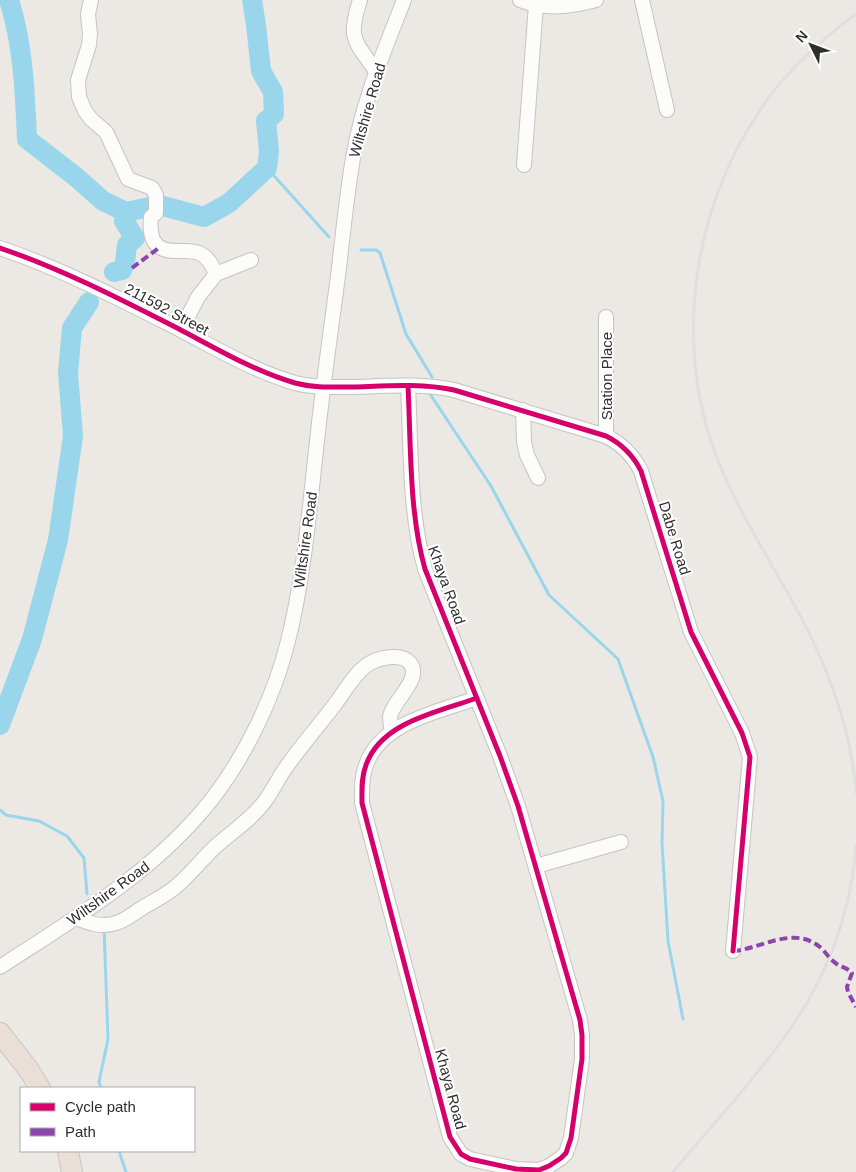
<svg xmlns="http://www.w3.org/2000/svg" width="856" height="1172" viewBox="0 0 856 1172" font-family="Arial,sans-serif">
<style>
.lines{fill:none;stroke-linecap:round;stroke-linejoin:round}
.stream{stroke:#99d6ec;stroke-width:3}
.river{stroke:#99d6ec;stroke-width:20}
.minor-casing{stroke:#c5c4c5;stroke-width:16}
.highway-casing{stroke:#c6c5c4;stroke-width:22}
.minor{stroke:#fcfcfb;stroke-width:14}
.highway{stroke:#eadfd6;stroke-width:20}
.rail{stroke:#dfdfe1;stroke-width:3}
.quiet{stroke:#8e44ad;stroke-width:4;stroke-dasharray:8 4;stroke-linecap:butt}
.cycleway-casing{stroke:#fff;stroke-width:8}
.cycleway{stroke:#d6006c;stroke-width:5}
.labels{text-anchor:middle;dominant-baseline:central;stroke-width:4;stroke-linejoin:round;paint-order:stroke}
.street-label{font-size:15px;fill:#2e2e2e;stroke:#fff}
</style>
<rect width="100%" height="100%" fill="#ece8e4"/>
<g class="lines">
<!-- stream -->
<g class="stream">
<path d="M267 168 329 237"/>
<path d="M361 250H376L380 253 406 334 432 377"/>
<path d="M430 394 491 486 549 595 618 659 653 757 663 801 662 843 668 941 683 1019"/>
<path d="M0 810 6 815 39 821 67 836 84 858 87 894"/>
<path d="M101 1088 99 1082 108 1039 104 928"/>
<path d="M119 1151 126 1172"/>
</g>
<!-- river -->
<g class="river">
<path d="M9 0C23 44 25 92 27 139L76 177 103 201 126 212 159 205 204 217 229 203 267 168 269 151 266 121 274 114 273 92 261 71 256 25 252 0"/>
<path d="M114 272 122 270 125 262 127 245 135 238 124 221 126 212"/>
<path d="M0 725 32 639 58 540 73 436 68 373 72 328 89 302"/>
</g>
<defs>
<g id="minor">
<path d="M91 0 88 14 90 34 89 45 78 80 79 97 85 111 91 119 106 132 128 179 152 188 156 195V213L151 217C149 237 153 251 176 251 184 251 192 250 199 253 208 257 212 265 216 274"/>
<path d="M360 0C347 40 355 40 377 73"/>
<path d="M520 0C546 10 570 7 596 0"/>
<path d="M642 0 667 110"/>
<path d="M524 165 536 5"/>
<path d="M0 248C62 269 120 299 179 329 217 349 254 371 295 383 314 388 333 387 352 387 386 386 420 383 454 390L606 436C622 444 633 455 641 471L691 632 742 733 750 757 733 951"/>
<path d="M181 330 198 297 216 274 251 260"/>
<path d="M408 386C411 445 409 513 425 569L500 756 518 806 580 1020 582 1035V1059L571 1138 566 1153 561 1158 549 1166 539 1170 516 1169 470 1159 461 1154 450 1137 362 803C362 791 361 778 366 765 381 722 438 712 477 698"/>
<path d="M523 410 524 442 527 455 538 478"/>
<path d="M606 436V317"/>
<path d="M536 866 621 842"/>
<path d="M76 918C89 923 102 928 116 923 126 920 134 913 142 908 155 900 169 894 180 883 193 871 204 857 217 845 233 831 252 819 265 801 273 790 279 777 287 766 302 745 320 724 336 703 345 691 354 674 367 665 377 658 401 652 410 663 423 679 392 701 390 717 390 722 391 728 392 732"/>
<path d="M0 967C75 918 156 871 212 799 246 755 275 695 288 641 305 573 310 502 318 432 324 377 332 323 339 268 343 231 347 194 353 158 362 103 384 51 404 0"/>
</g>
<g id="highway">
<path d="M0 1033 28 1069 40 1088"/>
<path d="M68 1151 72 1172"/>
</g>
</defs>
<!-- minor casing -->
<use href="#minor" class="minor-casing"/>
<!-- highway casing -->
<use href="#highway" class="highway-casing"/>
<!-- minor -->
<use href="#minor" class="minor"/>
<!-- highway -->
<use href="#highway" class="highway"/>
<!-- rail -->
<g class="rail">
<path d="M856 14C829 34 804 56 782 81 768 96 758 114 747 131 688 232 675 361 722 470 741 514 766 555 790 597 824 657 851 723 856 793"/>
<path d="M673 1172C718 1118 767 1067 804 1008 833 960 852 902 856 846"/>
</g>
<!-- quiet -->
<g class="quiet">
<path d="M132 268 160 247"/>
<path d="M733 951C761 949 793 925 820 947 825 951 828 957 833 961 839 967 847 967 852 973L847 987 848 992 856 1007"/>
</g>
<defs>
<g id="cycleway">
<path d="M0 248C62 269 120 299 179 329 217 349 254 371 295 383 314 388 333 387 352 387 386 386 420 383 454 390L606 436C622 444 633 455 641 471L691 632 742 733 750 757 733 951"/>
<path d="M408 386C411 445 409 513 425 569L500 756 518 806 580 1020 582 1035V1059L571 1138 566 1153 561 1158 549 1166 539 1170 516 1169 470 1159 461 1154 450 1137 362 803C362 791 361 778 366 765 381 722 438 712 477 698"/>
</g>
</defs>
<!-- cycleway casing -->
<use href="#cycleway" class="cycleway-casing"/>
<!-- cycleway -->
<use href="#cycleway" class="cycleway"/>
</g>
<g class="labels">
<!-- street labels -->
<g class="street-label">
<text transform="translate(367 110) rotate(-74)">Wiltshire Road</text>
<text transform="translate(167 309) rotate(28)">211592 Street</text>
<text transform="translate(606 376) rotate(-90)">Station Place</text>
<text transform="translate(675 538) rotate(73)">Dabe Road</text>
<text transform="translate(305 540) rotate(-82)">Wiltshire Road</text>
<text transform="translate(447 585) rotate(70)">Khaya Road</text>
<text transform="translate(108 893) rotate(-36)">Wiltshire Road</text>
<text transform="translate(451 1089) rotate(75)">Khaya Road</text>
</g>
</g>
<!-- legend -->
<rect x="20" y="1087" width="175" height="65" fill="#ffffff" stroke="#ababab"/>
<rect x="30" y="1103" width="25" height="8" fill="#d6006c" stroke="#ababab"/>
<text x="65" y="1112" font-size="15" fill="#2e2e2e">Cycle path</text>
<rect x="30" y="1128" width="25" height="8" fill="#8e44ad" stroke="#ababab"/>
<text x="65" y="1137" font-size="15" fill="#2e2e2e">Path</text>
<!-- north arrow -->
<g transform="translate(811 45) rotate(312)" stroke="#ffffff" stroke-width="4" paint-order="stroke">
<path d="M0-4L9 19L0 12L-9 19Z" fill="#2e2e2e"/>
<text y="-8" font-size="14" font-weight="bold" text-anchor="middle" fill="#2e2e2e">N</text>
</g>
</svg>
